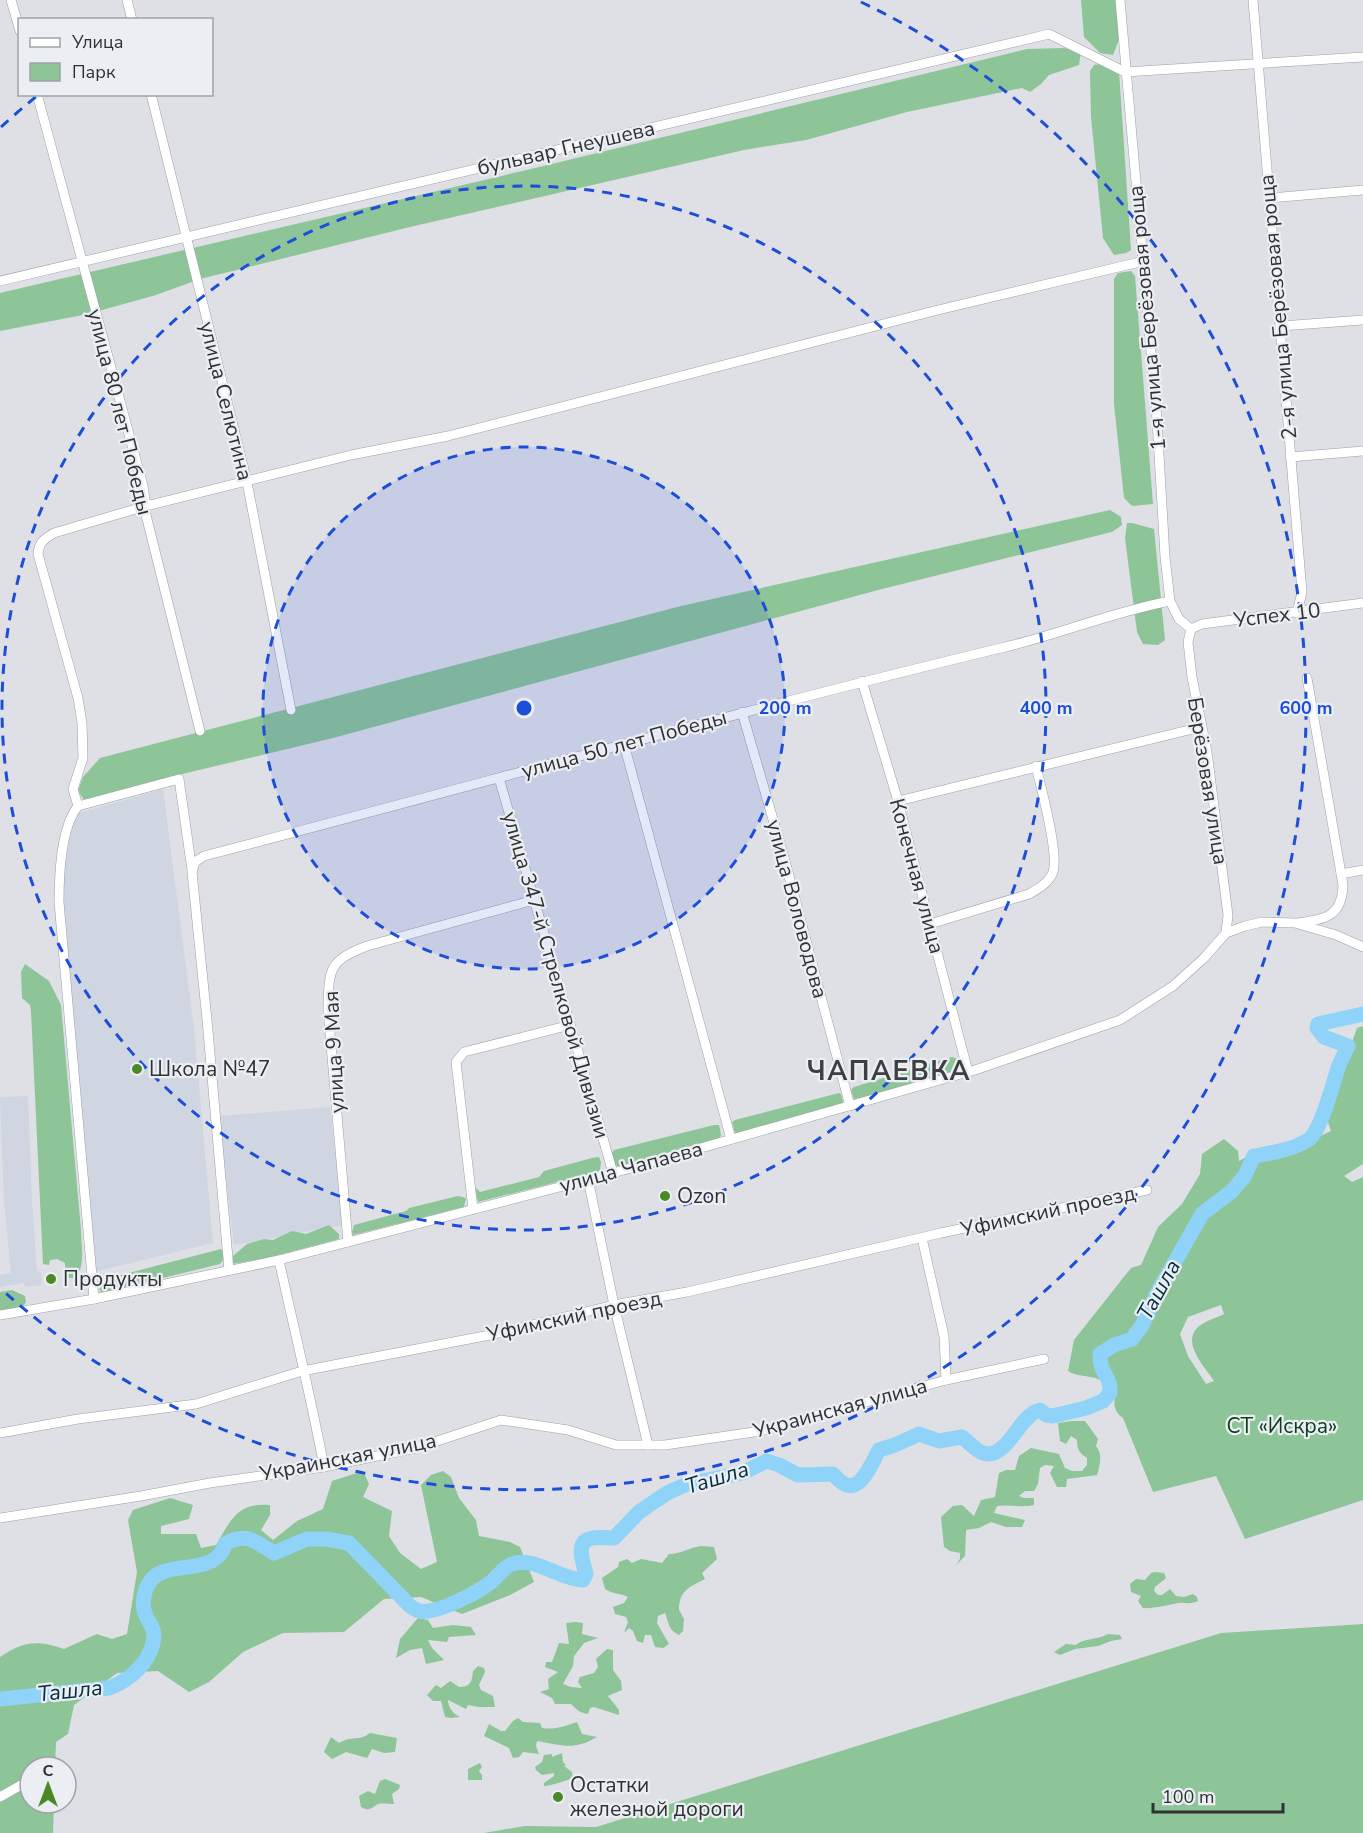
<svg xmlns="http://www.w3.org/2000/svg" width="1363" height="1833" viewBox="0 0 1363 1833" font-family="'Nunito Sans',sans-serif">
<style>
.built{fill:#cfd5e1}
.green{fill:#8dc498;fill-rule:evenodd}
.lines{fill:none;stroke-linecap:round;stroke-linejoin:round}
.river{stroke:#8fd3f8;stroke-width:15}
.street-casing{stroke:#9c9fa4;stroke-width:10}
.street{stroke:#fff;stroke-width:9}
.ring{fill:none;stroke:#1d4ed8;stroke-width:3;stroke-dasharray:10 8}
.poi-dot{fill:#4b8826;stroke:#ebeef3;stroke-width:2}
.labels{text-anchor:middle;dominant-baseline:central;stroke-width:4.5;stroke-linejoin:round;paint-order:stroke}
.street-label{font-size:21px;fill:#303133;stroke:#ebeef3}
.poi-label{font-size:21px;fill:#303133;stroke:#ebeef3;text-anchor:start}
.park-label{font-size:21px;fill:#09401d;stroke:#ebeef3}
.water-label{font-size:22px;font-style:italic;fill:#052f41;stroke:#ebeef3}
.district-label{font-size:27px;font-weight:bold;letter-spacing:1.5px;fill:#3d3f43;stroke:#ebeef3}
.centre{fill:#1d4ed8;stroke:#ebeef3;stroke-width:3}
.ring-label{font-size:18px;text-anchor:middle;font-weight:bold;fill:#1d4ed8;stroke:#ebeef3;stroke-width:4.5;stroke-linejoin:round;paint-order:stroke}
</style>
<rect width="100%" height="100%" fill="#dee0e6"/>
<!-- built -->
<g class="built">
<path d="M163 789 194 1029 213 1243 94 1272 69 985 62 873 76 814Z"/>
<path d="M28 1096 32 1201 37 1271 41 1272 42 1285 25 1287 24 1283 0 1287V1275L11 1273 4 1202 0 1097Z"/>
<path d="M330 1107 343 1225 234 1245 219 1116Z"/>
</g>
<!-- green -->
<g class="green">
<path d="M1081 0H1117L1120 37 1113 55 1100 53 1084 37Z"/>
<path d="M1064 48 1081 52 1079 65 1049 75 1041 84 1030 92 1022 88 907 112 806 140 744 150 410 227 200 279 156 295 88 314 0 331V293L531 169 1027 49Z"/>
<path d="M1105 63 1119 71 1131 250 1126 253 1114 255 1103 238 1091 117 1090 71 1094 65Z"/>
<path d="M1131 271 1135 276 1153 504 1132 506 1124 498 1114 404V279L1118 273Z"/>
<path d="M1110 510 1121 517 1122 525 1112 532 882 589 333 738 174 776 165 782 87 804 78 791 83 777 100 758 681 606Z"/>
<path d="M1127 523H1132L1154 529 1165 640 1158 645 1143 644 1137 632 1125 538Z"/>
<path d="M25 964 49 981 61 1005 81 1230C81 1245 86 1267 75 1278H66L65 1263 57 1259 50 1260 49 1265 43 1264 31 1011 30 1005 22 998 21 972Z"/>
<path d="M1363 1026V1164L1344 1176 1352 1182 1363 1177V1500L1245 1539 1216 1476 1153 1492 1123 1418C1113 1412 1114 1402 1115 1393 1109 1388 1104 1382 1098 1379 1088 1375 1077 1377 1068 1371L1074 1340 1131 1268 1141 1265 1158 1227 1182 1204 1200 1174 1202 1154 1224 1139 1238 1151 1239 1161C1259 1151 1274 1139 1296 1147L1331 1131 1326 1116 1357 1028ZM1221 1305 1224 1314C1216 1318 1205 1321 1198 1327 1181 1343 1205 1367 1214 1381L1206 1384 1188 1356 1180 1334 1188 1317Z"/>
<path d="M952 1057 958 1059 961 1068 958 1071 858 1100 854 1099 851 1090 854 1087Z"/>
<path d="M839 1093 841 1094 843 1102 841 1105 738 1134 735 1133 732 1122 735 1120Z"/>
<path d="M714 1125H719L721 1135 719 1139 619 1167 615 1165 611 1154 614 1150Z"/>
<path d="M599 1157 601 1162 600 1171 478 1202 475 1187 480 1192 539 1177 544 1171 592 1158Z"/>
<path d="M458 1196 466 1198 464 1207 353 1235 352 1232 354 1225 406 1211 409 1208Z"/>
<path d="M329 1225 339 1234V1239L267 1258 232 1264 233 1256 247 1244 264 1239 273 1240 292 1231 306 1234Z"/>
<path d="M221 1249 224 1252V1259L220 1264 105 1292H101L98 1286 101 1281 113 1277Z"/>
<path d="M12 1290 25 1296 26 1302 21 1309 0 1312V1292Z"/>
<path d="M1072 1421H1085L1098 1439 1096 1446C1103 1455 1100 1464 1097 1475L1067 1479 1066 1487H1057L1050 1473 1054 1466 1045 1465 1040 1468 1038 1484 1034 1491H1025L1019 1496 1024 1498H1034V1505C1021 1508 1009 1504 997 1506L994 1513 1025 1520 1022 1527H1006L991 1522 979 1528 966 1530 965 1556 956 1565 960 1559V1553L950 1551 944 1547 941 1517 953 1506 962 1505 974 1516 981 1500 995 1497 999 1473 1006 1470H1015L1019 1456 1031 1448 1059 1454 1065 1468 1072 1471H1082L1087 1465V1458C1079 1453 1077 1449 1077 1440L1071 1436 1066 1444 1060 1441 1058 1423Z"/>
<path d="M363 1471 369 1484 363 1497 392 1511 389 1536 400 1553 421 1569 437 1562 421 1485 431 1475 443 1471 451 1477 459 1498 476 1520 479 1536 510 1542 520 1547 534 1582 510 1595 462 1614 421 1597 384 1599 344 1632 283 1633 243 1652 209 1682 189 1692 158 1671 117 1673 74 1705 68 1734 56 1742 55 1767H30V1803H54L53 1833H0V1657C24 1641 37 1640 64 1649L97 1634 112 1639 127 1634 137 1572 128 1520 133 1510 170 1498 193 1505 189 1519 161 1526V1534H196L201 1548 216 1545C231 1520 237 1502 270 1505V1515L261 1530 273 1540 297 1521 323 1509 332 1481Z"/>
<path d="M701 1546 714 1547 717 1559 702 1573 705 1579C690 1587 679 1590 679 1610L684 1619 683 1631 679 1635C668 1630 669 1623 665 1613L658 1616 657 1623 669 1644 663 1648 655 1647 651 1635H645L643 1643 637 1641 633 1631 629 1628 624 1633 628 1622 626 1617 615 1614 613 1607 624 1603 628 1597C620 1593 612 1594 605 1589L602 1578 618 1567 619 1562 627 1559 632 1563 641 1559 662 1563 669 1554C681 1554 688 1548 701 1546Z"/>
<path d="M1155 1572 1164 1573 1166 1578 1155 1587 1154 1591 1158 1595H1162L1170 1589 1176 1596 1184 1597 1193 1594 1197 1597 1198 1601C1190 1605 1185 1602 1178 1603 1168 1605 1152 1609 1143 1608L1138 1601 1141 1596 1131 1592 1130 1584 1136 1579 1145 1580 1151 1573Z"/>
<path d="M418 1618 428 1620 433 1628 453 1625 471 1627 476 1635 449 1637 447 1642 428 1640 432 1648 444 1660 426 1664 422 1648 410 1650 396 1658 400 1639Z"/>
<path d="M575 1622 583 1623 582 1634 598 1638 584 1643 574 1656 573 1666 563 1684 571 1687 582 1688 578 1682 580 1677 594 1673 598 1667 596 1659 607 1649 613 1650V1670L621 1681 622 1690 608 1696 619 1710V1715L594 1707 590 1708 588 1714C580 1713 577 1710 571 1704H555L552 1698 540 1692 549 1689 548 1679 558 1672 545 1667 546 1662H552L559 1643 569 1644 566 1623Z"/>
<path d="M1363 1624V1833H484L525 1826 596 1827 1221 1633Z"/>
<path d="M1108 1634 1120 1635 1122 1639 1111 1641 1098 1646 1075 1649 1060 1655 1054 1652 1066 1644 1076 1645C1083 1638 1098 1640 1108 1634Z"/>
<path d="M478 1666 484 1668 485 1672 479 1685 481 1690 493 1696 495 1707H479L468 1705 466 1709 448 1700C448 1707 453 1714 460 1717L450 1718 445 1717 441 1701H433L427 1695 436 1685 441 1688 450 1681 459 1687C471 1687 472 1681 473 1671Z"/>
<path d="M518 1718 523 1722 540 1723 542 1728C555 1730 565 1726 577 1722L582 1734 597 1737C573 1751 562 1745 537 1741L536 1746 539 1754 523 1752 519 1757 513 1758 509 1748 484 1736 489 1724 501 1731H505L513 1721Z"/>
<path d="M370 1733 397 1738 395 1752 384 1753 372 1749 367 1758 346 1752 332 1759 324 1752 331 1737 339 1743C352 1735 358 1742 370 1733Z"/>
<path d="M562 1753 563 1762 566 1765 564 1766 572 1772 573 1778C564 1781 555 1785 544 1786V1783L554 1776V1773L542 1775 536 1770 535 1767 542 1762 544 1755 552 1754V1757Z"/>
<path d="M480 1763 482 1767 479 1771 482 1775V1780H468V1769Z"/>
<path d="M385 1779 400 1785 399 1789 392 1794 394 1804C389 1804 382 1803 378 1804 371 1808 370 1812 361 1807L359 1796 368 1791 375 1794 380 1781Z"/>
</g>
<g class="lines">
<!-- river -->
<path class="river" d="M0 1699 109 1688C131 1680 153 1660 154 1635 154 1628 150 1624 147 1618 141 1608 143 1593 149 1583 164 1557 216 1579 225 1544 245 1531 256 1542 274 1553L307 1539H326L349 1543 410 1606C413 1608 416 1610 419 1611 436 1615 478 1592 491 1582 497 1577 505 1566 512 1564 535 1556 558 1579 583 1580L586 1574C577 1543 578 1535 614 1538L639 1512 667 1493 687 1484 742 1473 767 1461 779 1465 798 1475 833 1474C857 1503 868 1470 879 1450L895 1445 919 1434 939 1441 962 1437C968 1441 974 1449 981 1452 1006 1464 1019 1414 1040 1410L1046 1415 1053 1416 1086 1408 1103 1401 1110 1393C1111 1374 1099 1375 1100 1354L1114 1345 1132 1339 1143 1324 1156 1295 1202 1214 1232 1191 1244 1177 1254 1156C1271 1153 1292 1150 1308 1140 1321 1132 1333 1083 1338 1068 1341 1060 1345 1053 1348 1046L1324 1037 1317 1028 1318 1024 1363 1014"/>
<defs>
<g id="street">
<path d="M11 0 20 31"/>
<path d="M127 0 132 20"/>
<path d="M1120 0 1157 420 1165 557 1170 601 1179 619 1191 629"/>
<path d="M1253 0 1302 592 1297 613"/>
<path d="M37 94 143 486 146 506 145 511 200 731"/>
<path d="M151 94 247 482 291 710"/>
<path d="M1269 198 1363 190"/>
<path d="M0 281 1049 34 1125 72 1363 57"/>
<path d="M1281 326 1363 320"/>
<path d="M1290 457 1363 451"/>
<path d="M1191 629 1188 642 1192 677 1207 752 1228 915 1226 933"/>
<path d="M1191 629 1202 624 1363 603"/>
<path d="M862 681 898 801 968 1072"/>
<path d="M742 712 785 861 850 1106"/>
<path d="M624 744 731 1139"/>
<path d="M499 778 613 1173"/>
<path d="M898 801 1201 727"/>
<path d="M78 806 179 779 192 870"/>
<path d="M1341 874 1363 870"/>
<path d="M1298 923C1325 919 1342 917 1343 885L1307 678"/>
<path d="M930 924 1029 894C1038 889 1049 883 1053 872 1059 853 1041 788 1036 766"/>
<path d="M588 1179 614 1305 648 1445"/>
<path d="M473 1209 456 1062 464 1052 570 1025"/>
<path d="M922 1238 944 1336 946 1380"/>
<path d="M348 1242 328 1010C329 969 328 961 367 946L534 900"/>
<path d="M279 1260C294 1329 311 1397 324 1467"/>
<path d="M229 1270 207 1020 192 872 195 862 204 856C470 787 734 712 1001 648 1058 635 1112 612 1170 601"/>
<path d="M94 1299 59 902C59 876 61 827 78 806L73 789 83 758 82 723 78 698 38 554C39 542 44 539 54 533L146 506 351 455 448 436 938 310 1144 261"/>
<path d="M0 1315 94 1299 279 1260 613 1173 975 1070 1120 1020 1173 986 1204 958 1226 933 1245 926 1262 922 1295 923 1336 935 1363 947"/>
<path d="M0 1433 78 1419 196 1404 302 1371 495 1334 614 1305 687 1292 941 1233 1147 1190"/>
<path d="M0 1518 141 1496 210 1483 324 1467 416 1448 501 1420 568 1430 616 1445H665L761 1431 946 1380 1044 1359"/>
<path d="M0 1797 28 1781"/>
</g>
</defs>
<!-- street casing -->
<use href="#street" class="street-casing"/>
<!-- street -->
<use href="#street" class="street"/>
</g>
<!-- distance rings -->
<circle cx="524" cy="708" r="261" fill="#1d4ed8" fill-opacity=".12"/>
<g class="ring">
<circle cx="524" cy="708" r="261"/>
<circle cx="524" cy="708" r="522"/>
<path d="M1 127A782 782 0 0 1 37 96M861 2A782 782 0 1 1 1 1289"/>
</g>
<!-- markers -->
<g class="poi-dot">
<circle cx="137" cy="1069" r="6"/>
<circle cx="665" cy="1196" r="6"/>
<circle cx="51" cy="1279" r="6"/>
<circle cx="558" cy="1797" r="6"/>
</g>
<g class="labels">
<!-- street labels -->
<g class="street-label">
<text transform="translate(566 148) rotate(-13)">бульвар Гнеушева</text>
<text transform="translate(1278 307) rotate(-95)">2-я улица Берёзовая роща</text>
<text transform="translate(1147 318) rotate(-95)">1-я улица Берёзовая роща</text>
<text transform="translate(226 401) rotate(76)">улица Селютина</text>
<text transform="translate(120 412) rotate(76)">улица 80 лет Победы</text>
<text transform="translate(1277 615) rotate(-7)">Успех 10</text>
<text transform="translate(624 744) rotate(-15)">улица 50 лет Победы</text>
<text transform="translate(1208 781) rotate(81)">Берёзовая улица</text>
<text transform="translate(917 876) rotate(75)">Конечная улица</text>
<text transform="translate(797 909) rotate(75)">улица Воловодова</text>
<text transform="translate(556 975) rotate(74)">улица 347-й Стрелковой Дивизии</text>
<text transform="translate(334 1052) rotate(-93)">улица 9 Мая</text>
<text transform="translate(631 1167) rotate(-15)">улица Чапаева</text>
<text transform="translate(1048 1211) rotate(-12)">Уфимский проезд</text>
<text transform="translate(574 1316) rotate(-12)">Уфимский проезд</text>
<text transform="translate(840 1408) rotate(-15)">Украинская улица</text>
<text transform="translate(348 1457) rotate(-11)">Украинская улица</text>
</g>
<!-- poi labels -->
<g class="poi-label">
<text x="149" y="1069">Школа №47</text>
<text x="677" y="1196">Ozon</text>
<text x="63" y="1279">Продукты</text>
<text x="570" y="1785">Остатки<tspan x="570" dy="24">железной дороги</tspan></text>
</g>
<!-- park labels -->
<g class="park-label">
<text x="1282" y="1426">СТ «Искра»</text>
</g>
<!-- water labels -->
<g class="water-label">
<text transform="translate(1159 1290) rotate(-61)">Ташла</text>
<text transform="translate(717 1478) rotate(-17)">Ташла</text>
<text transform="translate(70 1691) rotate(-6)">Ташла</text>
</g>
<!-- district labels -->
<g class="district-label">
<text x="889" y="1071">ЧАПАЕВКА</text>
</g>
</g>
<circle cx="524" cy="708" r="9" class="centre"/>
<g class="ring-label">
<text x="785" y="714">200 m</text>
<text x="1046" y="714">400 m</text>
<text x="1306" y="714">600 m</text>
</g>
<!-- legend -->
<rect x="18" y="18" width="195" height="78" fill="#ebeef3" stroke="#a0a2a6" stroke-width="1.5"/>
<rect x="30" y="38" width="30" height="9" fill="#ffffff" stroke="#a0a2a6" stroke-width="1.5"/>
<text x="72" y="48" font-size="18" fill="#303133">Улица</text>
<rect x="30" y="63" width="30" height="18" fill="#8dc498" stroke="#a0a2a6" stroke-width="1.5"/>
<text x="72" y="78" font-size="18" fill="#303133">Парк</text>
<!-- north arrow -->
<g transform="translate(48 1785)"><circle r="28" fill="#ebeef3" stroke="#a0a2a6" stroke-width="1.5"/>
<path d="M0-4.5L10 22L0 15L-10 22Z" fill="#4b8826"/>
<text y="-9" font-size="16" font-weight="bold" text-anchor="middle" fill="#303133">С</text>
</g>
<!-- scale -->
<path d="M1153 1803v9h130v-9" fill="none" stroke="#303133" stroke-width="3"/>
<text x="1162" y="1803" font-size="18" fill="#303133" stroke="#ebeef3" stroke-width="4.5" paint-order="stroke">100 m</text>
</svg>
